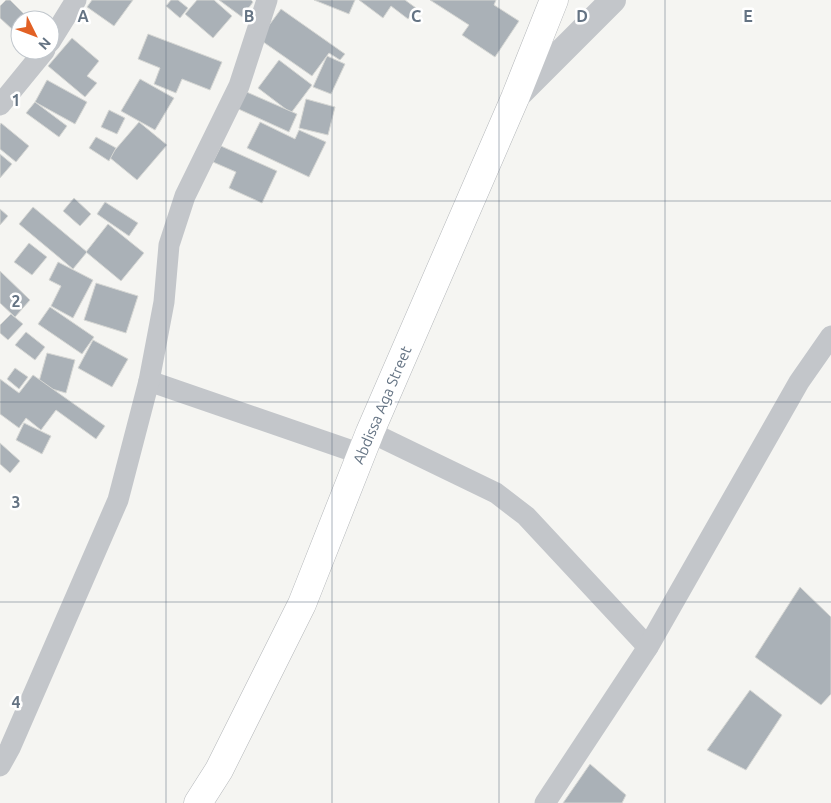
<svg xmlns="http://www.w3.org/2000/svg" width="831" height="803" viewBox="0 0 831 803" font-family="Ubuntu,sans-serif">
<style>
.building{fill:#aab1b7;stroke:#d6d7d4}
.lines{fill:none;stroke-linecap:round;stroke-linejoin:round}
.trunk-casing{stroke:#b4b7ba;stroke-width:29}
.minor{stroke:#c3c6ca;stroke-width:21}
.tertiary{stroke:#c3c6ca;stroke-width:26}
.trunk{stroke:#fff;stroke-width:28}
.grid{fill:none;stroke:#647383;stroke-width:1;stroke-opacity:0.55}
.labels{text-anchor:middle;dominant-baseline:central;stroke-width:5;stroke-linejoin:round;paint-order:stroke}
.street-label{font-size:15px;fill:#647383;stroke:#fff}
.grid-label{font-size:16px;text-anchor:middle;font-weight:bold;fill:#647383;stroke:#fff;stroke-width:5;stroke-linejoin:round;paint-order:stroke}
</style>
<rect width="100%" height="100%" fill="#f5f5f2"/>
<!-- building -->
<g class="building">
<path d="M6 0H10L26 16 22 20H20V22L13 30 0 18V6Z"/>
<path d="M92 0H133L114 26 87 7Z"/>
<path d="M171 0H178L188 8 180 18 166 6Z"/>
<path d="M197 0H214L232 16 213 38 185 14Z"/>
<path d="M219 0H251L253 2 242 17Z"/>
<path d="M314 0H355L349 14Z"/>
<path d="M359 0H405L416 8 408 19 391 6 383 18Z"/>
<path d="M430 0H496L494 5 519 21 495 57 462 35 469 25Z"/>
<path d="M281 9 345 54 340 60 329 53 312 76 259 39Z"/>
<path d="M148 34 222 62 210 90 182 79 176 93 154 84 160 68 138 59Z"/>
<path d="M72 38 99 61 87 76 97 83 85 97 48 66Z"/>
<path d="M327 56 345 64 331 94 313 87Z"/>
<path d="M279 60 312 85 291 113 258 88Z"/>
<path d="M140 79 174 98 155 130 121 111Z"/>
<path d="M47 80 87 102 75 124 35 102Z"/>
<path d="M242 90 297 114 289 132 234 107Z"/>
<path d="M306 99 335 107 328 135 299 128Z"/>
<path d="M35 102 67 126 59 137 26 113Z"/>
<path d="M109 110 125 118 117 134 101 127Z"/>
<path d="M139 122 167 145 137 180 109 157Z"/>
<path d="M260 122 295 139 299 130 326 142 309 177 247 148Z"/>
<path d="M1 123 29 146 16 162 0 149V125Z"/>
<path d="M96 137 116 148 109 161 89 148Z"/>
<path d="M221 146 277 171 262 203 229 188 236 172 213 162Z"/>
<path d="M0 154 12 164 0 178Z"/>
<path d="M74 198 91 214 80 226 63 211Z"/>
<path d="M105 202 138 223 129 236 97 214Z"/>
<path d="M33 207 87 252 73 269 19 224Z"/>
<path d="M0 209 8 216 0 225Z"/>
<path d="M108 224 144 253 121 281 86 252Z"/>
<path d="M29 243 47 257 32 275 14 262Z"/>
<path d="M58 262 93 280 73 318 51 306 61 286 49 280Z"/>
<path d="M0 271 30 300 15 317 0 303Z"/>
<path d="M96 283 138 296 126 333 84 320Z"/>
<path d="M50 307 94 337 82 354 38 324Z"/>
<path d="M11 314 23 324 8 340 0 333V325Z"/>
<path d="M26 332 45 347 35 360 15 345Z"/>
<path d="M93 340 128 359 112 387 78 368Z"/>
<path d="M47 353 75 360 66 393 38 385Z"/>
<path d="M15 368 28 377 19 389 7 379Z"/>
<path d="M33 375 105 426 96 439 56 410 41 430 26 418 19 428 0 414V379L19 393Z"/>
<path d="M24 423 51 436 42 454 16 440Z"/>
<path d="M0 443 20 461 10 473 0 464Z"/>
<path d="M800 587 831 617V694L821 705 755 657Z"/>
<path d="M750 690 782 715 746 770 707 750Z"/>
<path d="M590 764 626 795 622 803H563Z"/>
</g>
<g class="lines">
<defs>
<path id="trunk" d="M198 803 219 770 302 604 370 432 515 98 554 0"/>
</defs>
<!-- trunk casing -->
<use href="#trunk" class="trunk-casing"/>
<!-- minor -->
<g class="minor">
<path d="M50 42 76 0"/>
<path d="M0 105 45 50"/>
<path d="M149 381 361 454"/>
<path d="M370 432 496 493 526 516 648 647"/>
<path d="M0 766 10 748 118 500 149 381 164 302 169 245 185 196 239 86 267 0"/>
<path d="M545 803 648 647 799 382 831 336"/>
</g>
<!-- tertiary -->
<path class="tertiary" d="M515 98 613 0"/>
<!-- trunk -->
<use href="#trunk" class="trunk"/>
</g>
<!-- grid -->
<path class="grid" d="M166 0V803M332 0V803M499 0V803M665 0V803M0 201H831M0 402H831M0 602H831"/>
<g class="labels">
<!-- street labels -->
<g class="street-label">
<text transform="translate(382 405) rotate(-67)">Abdissa Aga Street</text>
</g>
</g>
<g class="grid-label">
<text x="83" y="22">A</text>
<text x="249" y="22">B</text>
<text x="416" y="22">C</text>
<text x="582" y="22">D</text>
<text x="748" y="22">E</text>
<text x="16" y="106">1</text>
<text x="16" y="307">2</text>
<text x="16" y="508">3</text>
<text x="16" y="708">4</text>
</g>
<!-- north arrow -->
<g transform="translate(35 35) rotate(132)"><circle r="24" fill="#ffffff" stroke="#c1c7cd"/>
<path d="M0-4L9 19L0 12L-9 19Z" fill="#e26125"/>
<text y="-8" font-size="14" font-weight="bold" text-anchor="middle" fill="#647383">N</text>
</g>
</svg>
